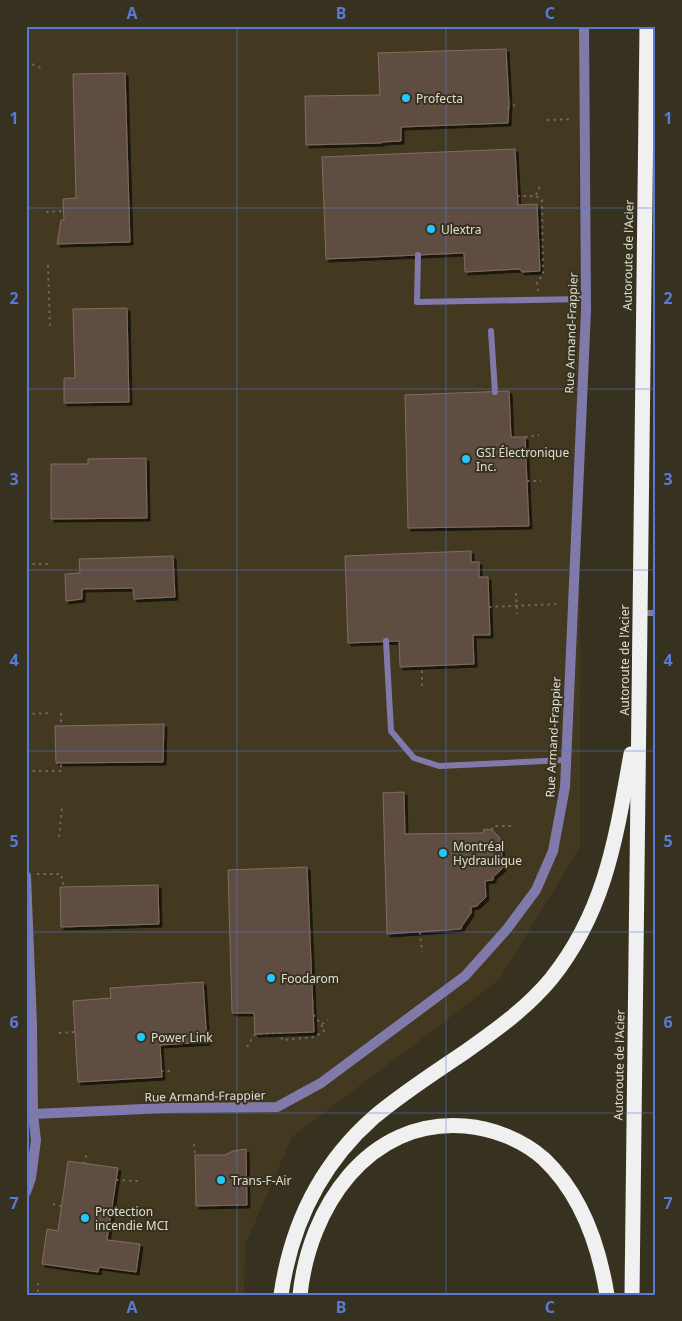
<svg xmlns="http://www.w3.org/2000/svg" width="682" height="1321" viewBox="0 0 682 1321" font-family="'Noto Sans',sans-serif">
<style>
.built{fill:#423920}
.building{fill:#614d43;stroke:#826c62;filter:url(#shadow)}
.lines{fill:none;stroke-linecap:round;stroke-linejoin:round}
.path{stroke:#6d6857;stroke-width:2;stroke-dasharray:2.5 4;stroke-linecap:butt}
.service{stroke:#807aaa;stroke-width:6}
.minor{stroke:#807aaa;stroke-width:10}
.motorway{stroke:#f0f0f0;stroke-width:15}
.grid{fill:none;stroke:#5879d6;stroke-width:1;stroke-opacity:0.55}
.poi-dot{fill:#22c9fe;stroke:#37321f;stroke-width:2}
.labels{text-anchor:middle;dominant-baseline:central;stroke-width:4;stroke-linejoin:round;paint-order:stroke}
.poi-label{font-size:12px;fill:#e0dcd1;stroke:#37321f;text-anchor:start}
.street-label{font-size:12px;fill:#e0dcd1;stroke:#37321f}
.neatline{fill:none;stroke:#5879d6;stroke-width:2}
.grid-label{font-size:16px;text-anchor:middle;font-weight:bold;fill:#5879d6}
</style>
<defs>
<filter id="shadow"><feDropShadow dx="3" dy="3" stdDeviation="0" flood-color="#0009"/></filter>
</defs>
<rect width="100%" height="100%" fill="#37321f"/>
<!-- built -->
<path class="built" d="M26 26H579L580 847 499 980 292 1137 245 1245 244 1295H26Z"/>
<!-- building -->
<g class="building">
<path d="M506 49 509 103 508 123 401 127V141L383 142 381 143 306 145 305 96 380 95 378 53Z"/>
<path d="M125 73 130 242 57 244 61 220H64L63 199 76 198 73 74Z"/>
<path d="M515 149 518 205 537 204 540 271 522 272 519 269 465 272 464 253 326 259 322 157Z"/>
<path d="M127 308 129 402 64 403V378H75L73 309Z"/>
<path d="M509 391 511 437H525L529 526 408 528 405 395Z"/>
<path d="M146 458 147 518 51 519V464H88V459Z"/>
<path d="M471 551V562H479V577H488L490 635H473L474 664 400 667 399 641 348 643 345 556Z"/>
<path d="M173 556 175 597 134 599 133 588 82 589V599L66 601 65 574 80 573 79 559Z"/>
<path d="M164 724 163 762 56 763 55 726Z"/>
<path d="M404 792 405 834 483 833 484 829 492 830 500 838 503 868 493 877V880L485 881 486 897 477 906 471 907V913L462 926 461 929 387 934 383 793Z"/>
<path d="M307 867 314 1032 255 1034 254 1013H232L228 870Z"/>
<path d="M158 885 159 924 61 927 60 887Z"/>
<path d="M203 982 207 1042 160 1045 162 1077 78 1082 73 1001 111 998 110 988Z"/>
<path d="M246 1149 247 1205 196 1206 195 1155H225L233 1151Z"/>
<path d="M68 1161 118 1168 107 1240 140 1244 136 1272 99 1267 98 1272 42 1264 47 1229 58 1231Z"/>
</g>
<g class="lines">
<!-- path -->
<g class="path">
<path d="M26 62 42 68"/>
<path d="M507 108 515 105"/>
<path d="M547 120 573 119"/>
<path d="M536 195 540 186"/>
<path d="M517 196H536L542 200 543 275 537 282 538 292"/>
<path d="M46 212 63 211"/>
<path d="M48 265 50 330"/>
<path d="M525 437 539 435"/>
<path d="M527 481H541"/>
<path d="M26 564H52"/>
<path d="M516 593 517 614"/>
<path d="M489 607 559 604"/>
<path d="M422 686V666"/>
<path d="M61 713V726"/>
<path d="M26 714 51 713"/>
<path d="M26 771H61V763"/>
<path d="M492 830 493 826H515"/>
<path d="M59 837 62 808"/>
<path d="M37 874H61L64 887"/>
<path d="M420 932 422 952"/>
<path d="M322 1024 328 1020"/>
<path d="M59 1033 75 1032"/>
<path d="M247 1047 255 1034 281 1033 282 1040 315 1037 325 1030 313 1014"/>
<path d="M161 1071H173"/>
<path d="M194 1144 195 1155"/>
<path d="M84 1164 87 1153"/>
<path d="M116 1180 140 1181"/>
<path d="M53 1204 61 1206"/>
<path d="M38 1283V1295"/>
</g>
<!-- service -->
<g class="service">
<path d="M418 255 417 302 585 299"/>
<path d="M491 331 495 392"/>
<path d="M640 613H656"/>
<path d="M386 641 391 731 414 758 439 766 566 760"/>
</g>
<!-- minor -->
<g class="minor">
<path d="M26 876 32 1024 33 1114 36 1140 31 1178 26 1192"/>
<path d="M33 1114 166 1108 277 1107 321 1083 465 976 507 929 536 890 553 851 565 787 586 310 584 26"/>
</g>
<!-- motorway -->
<g class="motorway">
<path d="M281 1295C291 1225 320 1165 373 1118 401 1094 434 1073 465 1052 496 1030 527 1008 551 979 606 910 616 837 631 754"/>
<path d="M300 1295C309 1208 368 1118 465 1126 492 1128 523 1140 544 1159 581 1194 599 1246 607 1295"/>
<path d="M632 1295 647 26"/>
</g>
</g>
<!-- grid -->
<path class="grid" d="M237 26V1295M446 26V1295M26 208H656M26 389H656M26 570H656M26 751H656M26 932H656M26 1113H656"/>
<!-- markers -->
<g class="poi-dot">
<circle cx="406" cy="98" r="5"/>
<circle cx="431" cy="229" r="5"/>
<circle cx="466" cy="459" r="5"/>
<circle cx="443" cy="853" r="5"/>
<circle cx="271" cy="978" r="5"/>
<circle cx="141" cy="1037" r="5"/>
<circle cx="221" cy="1180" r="5"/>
<circle cx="85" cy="1218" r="5"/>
</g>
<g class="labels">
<!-- poi labels -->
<g class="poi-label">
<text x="416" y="98">Profecta</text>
<text x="441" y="229">Ulextra</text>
<text x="476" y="452">GSI Électronique<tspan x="476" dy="14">Inc.</tspan></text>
<text x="453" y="846">Montréal<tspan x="453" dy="14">Hydraulique</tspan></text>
<text x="281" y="978">Foodarom</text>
<text x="151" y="1037">Power Link</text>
<text x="231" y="1180">Trans-F-Air</text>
<text x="95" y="1211">Protection<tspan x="95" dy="14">incendie MCI</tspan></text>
</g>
<!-- street labels -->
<g class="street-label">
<text transform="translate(628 255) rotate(-89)">Autoroute de l'Acier</text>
<text transform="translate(571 333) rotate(-88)">Rue Armand-Frappier</text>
<text transform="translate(624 660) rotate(-90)">Autoroute de l'Acier</text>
<text transform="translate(553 737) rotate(-87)">Rue Armand-Frappier</text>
<text transform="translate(619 1065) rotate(-89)">Autoroute de l'Acier</text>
<text transform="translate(205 1096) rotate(-1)">Rue Armand-Frappier</text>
</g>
</g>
<!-- border -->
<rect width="682" height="1321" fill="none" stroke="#37321f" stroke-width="55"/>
<rect x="28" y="28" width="626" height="1266" class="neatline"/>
<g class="grid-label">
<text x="132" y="19">A</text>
<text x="341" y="19">B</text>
<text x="550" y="19">C</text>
<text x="14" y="124">1</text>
<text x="668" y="124">1</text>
<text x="14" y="304">2</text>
<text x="668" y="304">2</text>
<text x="14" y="485">3</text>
<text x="668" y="485">3</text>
<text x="14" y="666">4</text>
<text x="668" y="666">4</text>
<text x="14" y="847">5</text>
<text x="668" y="847">5</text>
<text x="14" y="1028">6</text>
<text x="668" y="1028">6</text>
<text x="14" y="1209">7</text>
<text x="668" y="1209">7</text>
<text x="132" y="1313">A</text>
<text x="341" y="1313">B</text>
<text x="550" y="1313">C</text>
</g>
</svg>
